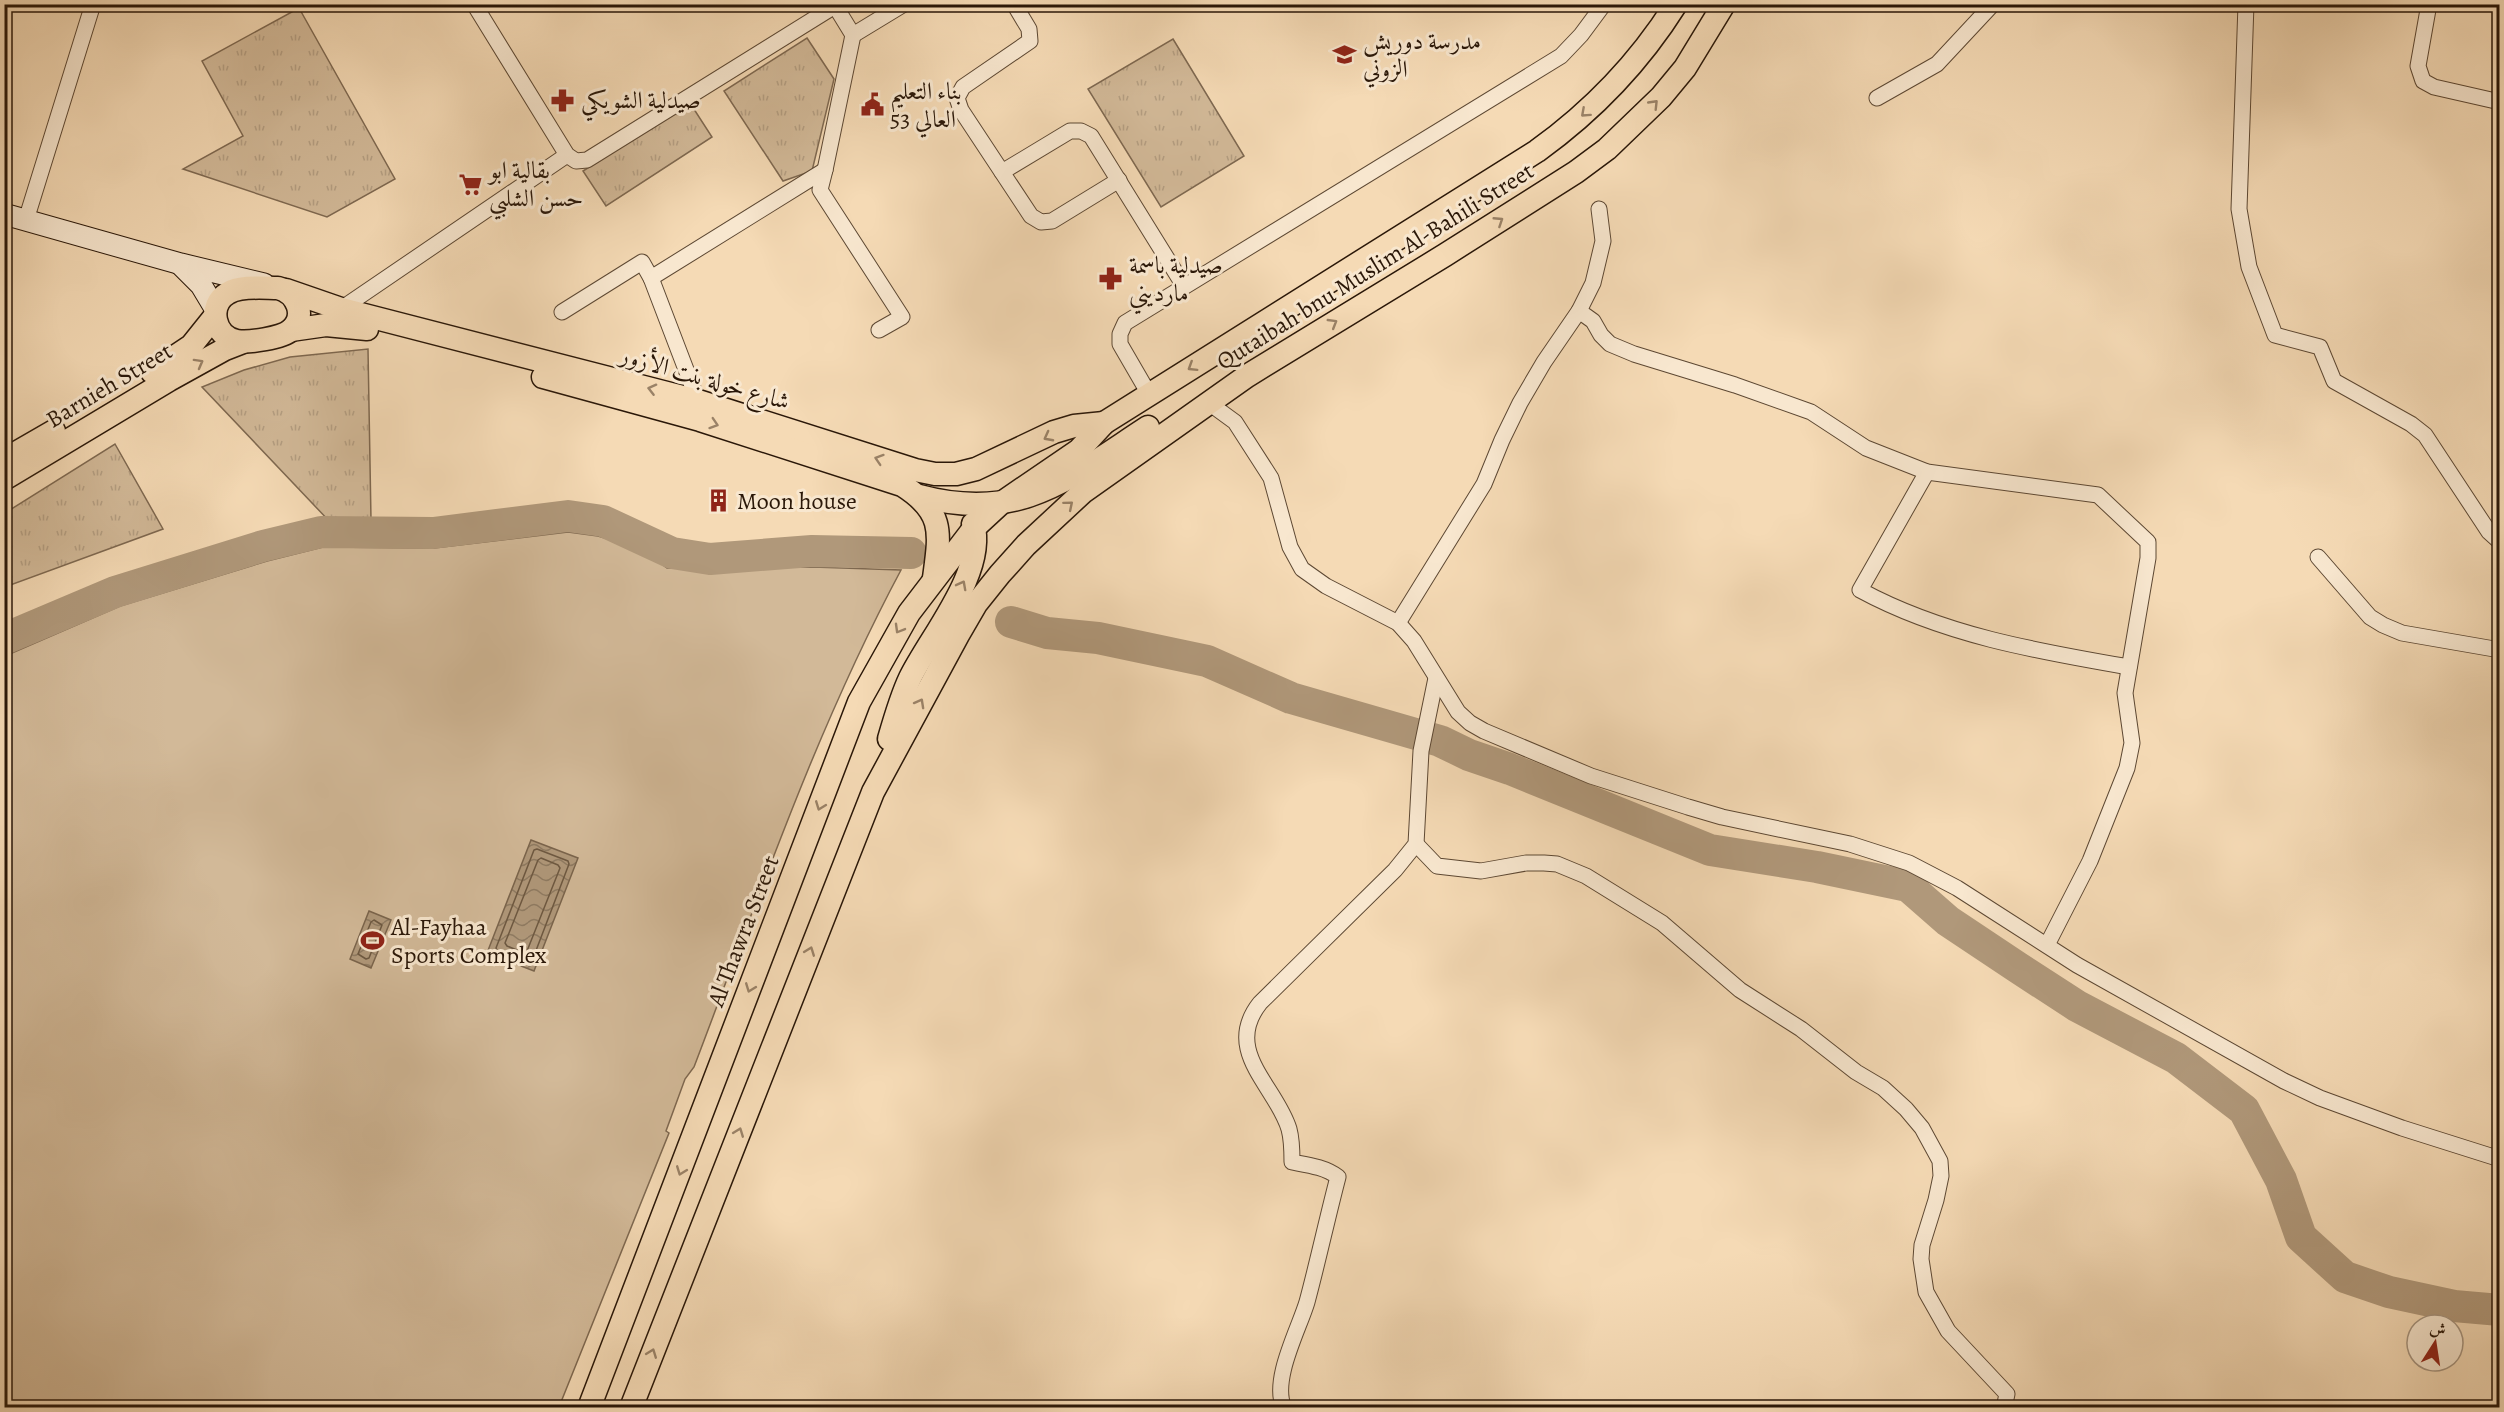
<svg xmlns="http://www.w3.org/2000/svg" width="2504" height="1412" viewBox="0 0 2504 1412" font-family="Alegreya,Amiri,serif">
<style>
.grass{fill:url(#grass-tufts);stroke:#7e6850;stroke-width:1.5}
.pitch{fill:#d2b998;stroke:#7e6850;stroke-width:1.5}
.water{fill:url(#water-waves);stroke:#7a644c;stroke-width:1.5}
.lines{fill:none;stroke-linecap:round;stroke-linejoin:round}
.shore{stroke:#6d5841;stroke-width:1.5}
.river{stroke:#b0987a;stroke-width:32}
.minor-casing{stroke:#5d4833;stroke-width:17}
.secondary-casing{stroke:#2a1708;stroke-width:23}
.primary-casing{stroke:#2a1708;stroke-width:25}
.minor{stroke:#f8e7cf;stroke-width:15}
.secondary{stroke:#f8e7cf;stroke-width:21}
.primary{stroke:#f5dab5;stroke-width:22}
.oneway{stroke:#9a8267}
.labels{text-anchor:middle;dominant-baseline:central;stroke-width:6;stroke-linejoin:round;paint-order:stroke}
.poi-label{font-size:24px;fill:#2a1708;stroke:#f8e7cf;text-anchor:start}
.street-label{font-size:24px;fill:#2a1708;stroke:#f8e7cf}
</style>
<defs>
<pattern id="grass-tufts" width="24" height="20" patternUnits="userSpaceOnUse" patternTransform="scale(1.5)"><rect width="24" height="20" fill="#d2b998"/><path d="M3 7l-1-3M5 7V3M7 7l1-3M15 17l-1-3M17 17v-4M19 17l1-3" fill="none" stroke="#b49e82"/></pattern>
<pattern id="water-waves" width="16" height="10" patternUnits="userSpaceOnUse" patternTransform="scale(1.5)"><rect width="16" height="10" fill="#b0987a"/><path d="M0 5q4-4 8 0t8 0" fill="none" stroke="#8f7b62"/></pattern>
</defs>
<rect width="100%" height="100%" fill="#f5dab5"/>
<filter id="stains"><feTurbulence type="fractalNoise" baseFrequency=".00333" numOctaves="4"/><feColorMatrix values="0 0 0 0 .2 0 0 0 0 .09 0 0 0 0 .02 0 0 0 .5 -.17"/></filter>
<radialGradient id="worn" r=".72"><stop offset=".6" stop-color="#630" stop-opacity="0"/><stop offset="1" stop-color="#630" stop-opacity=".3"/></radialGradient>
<!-- grass -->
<g class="grass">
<path d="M299 8 395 179 327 217 183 169 243 136 202 61Z"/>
<path d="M807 38 834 79 812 171 783 181 724 91Z"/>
<path d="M1173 39 1244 156 1161 207 1088 89Z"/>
<path d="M690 103 712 137 606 206 583 171Z"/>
<path d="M368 349 371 520 331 523 202 387 244 370 290 357Z"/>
<path d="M115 444 163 529 5 587V513Z"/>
</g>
<!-- pitch -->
<path class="pitch" d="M568 532 598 536 642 549 667 568 813 567 901 570C816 729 758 899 694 1067L685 1079 666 1131 669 1133 559 1407H5V656L120 606 267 561 323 547 434 548Z"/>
<!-- water -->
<g class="water">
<path d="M531 840 578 858 534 971 487 953Z"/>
<path d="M369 911 391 920 371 968 350 959Z"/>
</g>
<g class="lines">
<!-- shore -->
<g class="shore">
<path d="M537 849 568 861 569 864 532 961 528 962 497 950 496 948 534 850Z"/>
<path d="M541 858 558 865 560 868 527 951 524 953 507 946 505 943 538 860Z"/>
<path d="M374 920 382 925 369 958 366 959 358 954 371 922Z"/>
</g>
<!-- river -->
<g class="river">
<path d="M1011 622 1047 633 1098 638 1207 661 1291 698 1440 741 1469 755 1510 769 1710 850 1817 867 1908 886 1948 921 2017 967 2077 1006 2176 1058 2244 1110 2281 1180 2301 1237 2345 1277 2389 1292 2454 1306 2500 1310"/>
<path d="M4 639 115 592 263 546 321 532 433 533 568 516 603 521 672 553 710 559 812 551 911 553"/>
</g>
<defs>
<g id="minor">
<path d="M474 4 567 155 576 161 587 160 838 4"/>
<path d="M834 4 853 35 904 4"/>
<path d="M1014 4 1029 29 1030 41 963 87 957 98 961 110 1031 216 1041 222 1052 221 1119 180"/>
<path d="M2246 4 2239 209 2249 267 2275 335 2320 347 2334 381 2411 424 2425 435 2489 532 2500 542"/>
<path d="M2429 4 2418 66 2423 81 2434 87 2500 102"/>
<path d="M1877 98 1937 64 1993 4"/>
<path d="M825 170 853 35"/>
<path d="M1002 172 1070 131H1081L1091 136 1184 286"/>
<path d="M26 220 93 4"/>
<path d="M651 278 698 401"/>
<path d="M341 309 567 155"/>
<path d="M1579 311 1593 321 1601 335 1610 344 1634 354 1735 385 1811 412 1866 448 1927 472 2098 495 2148 542V558L2125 693 2132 743 2127 768 2090 861 2047 945"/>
<path d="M562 312 642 262 651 278 825 170 820 190 902 317 879 330"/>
<path d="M1149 394 1120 344V334L1125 323 1561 56 1581 35 1604 4"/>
<path d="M1209 403 1235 422 1271 478 1290 547 1302 569 1326 586 1398 623 1414 641 1458 712 1470 723 1484 731 1591 776 1688 807 1722 817 1850 844 1909 863 1957 888 2077 965 2284 1081 2320 1098 2402 1128 2500 1159"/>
<path d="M1927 472 1860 590C1943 635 2036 651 2129 667"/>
<path d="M2318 557 2370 617 2383 625 2402 633 2500 650"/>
<path d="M1398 623 1484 484 1502 440 1520 403 1544 362 1579 311 1593 283 1603 241 1599 209"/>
<path d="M1416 844 1437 866 1481 871 1526 863H1544L1557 864 1586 876 1662 923 1740 990 1801 1029 1856 1072 1883 1088 1906 1109 1922 1128 1940 1161 1941 1176 1936 1200 1922 1245 1921 1259 1926 1292 1948 1331 2007 1394 2004 1408"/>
<path d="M1284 1408C1271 1380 1299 1329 1307 1302 1318 1261 1327 1219 1338 1177 1325 1167 1308 1165 1292 1162 1292 1151 1292 1140 1289 1129 1276 1086 1222 1051 1260 1003L1395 870 1416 844 1421 751 1436 678"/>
</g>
<g id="secondary">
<path d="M4 214 181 264 264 284"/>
<path d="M181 265 201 285 216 310"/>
</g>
<g id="primary">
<path d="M278 288C297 293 307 316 291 330 282 338 248 343 237 341 214 337 207 305 228 293 241 285 264 288 278 288Z"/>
<path d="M286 290 341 309 698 401 915 470 935 474H956L976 469 1054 432 1074 426 1104 423"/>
<path d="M291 330 326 325 367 329"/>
<path d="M152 372 191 346 215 316"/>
<path d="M543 377 700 420 902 485C945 512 940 533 934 578"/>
<path d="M4 460 54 431"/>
<path d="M4 479 169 380 225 349 243 342"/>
<path d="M919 496C1020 523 1068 479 1148 427"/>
<path d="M889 739C895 718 901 697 910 678 930 637 987 571 973 524"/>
<path d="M589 1408 859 702 909 613 974 528 1000 504 1079 450 1104 423 1537 151C1594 110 1639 63 1676 4"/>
<path d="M631 1408 873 792 958 635 976 604 1000 574 1026 545 1083 492 1247 376 1445 255 1576 172 1607 149 1661 97 1685 68 1724 4"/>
</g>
</defs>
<!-- minor casing -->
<use href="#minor" class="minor-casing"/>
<!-- secondary casing -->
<use href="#secondary" class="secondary-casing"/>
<!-- primary casing -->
<use href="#primary" class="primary-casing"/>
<!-- minor -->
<use href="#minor" class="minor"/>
<!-- secondary -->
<use href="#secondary" class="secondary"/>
<!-- primary -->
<use href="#primary" class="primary"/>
</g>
<!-- one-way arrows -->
<defs><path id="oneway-chevron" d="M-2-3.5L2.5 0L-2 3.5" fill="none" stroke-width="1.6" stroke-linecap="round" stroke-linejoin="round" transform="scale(1.5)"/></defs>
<g class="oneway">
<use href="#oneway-chevron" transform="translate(1654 104) rotate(-46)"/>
<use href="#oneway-chevron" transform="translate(1585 113) rotate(138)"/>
<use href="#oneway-chevron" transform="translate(1499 221) rotate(-33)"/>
<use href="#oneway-chevron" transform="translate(1333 323) rotate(-31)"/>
<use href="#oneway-chevron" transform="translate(199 363) rotate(-29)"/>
<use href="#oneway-chevron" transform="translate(1192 367) rotate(148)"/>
<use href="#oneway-chevron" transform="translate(652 389) rotate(-166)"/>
<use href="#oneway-chevron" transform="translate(714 424) rotate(18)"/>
<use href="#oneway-chevron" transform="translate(1048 437) rotate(152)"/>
<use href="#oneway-chevron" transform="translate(879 459) rotate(-162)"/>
<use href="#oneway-chevron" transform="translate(1069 505) rotate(-40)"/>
<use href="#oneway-chevron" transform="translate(962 585) rotate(-62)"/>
<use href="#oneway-chevron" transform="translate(899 629) rotate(120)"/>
<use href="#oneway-chevron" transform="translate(920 703) rotate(-61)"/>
<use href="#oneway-chevron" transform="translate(820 806) rotate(111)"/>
<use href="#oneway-chevron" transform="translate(810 951) rotate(-69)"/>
<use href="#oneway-chevron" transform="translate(750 988) rotate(111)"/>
<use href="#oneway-chevron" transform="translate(739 1132) rotate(-69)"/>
<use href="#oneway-chevron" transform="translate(681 1171) rotate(111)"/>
<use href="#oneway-chevron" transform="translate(652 1353) rotate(-69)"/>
</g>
<!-- icons -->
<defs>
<symbol id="school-bare" viewBox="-9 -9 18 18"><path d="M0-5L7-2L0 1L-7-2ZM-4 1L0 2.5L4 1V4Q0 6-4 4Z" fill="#8f2418" stroke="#f8e7cf" stroke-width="2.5" paint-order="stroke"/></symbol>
<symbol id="pharmacy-bare" viewBox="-9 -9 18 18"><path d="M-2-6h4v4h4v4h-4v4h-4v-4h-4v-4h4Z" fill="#8f2418" stroke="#f8e7cf" stroke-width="2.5" paint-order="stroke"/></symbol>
<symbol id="civic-bare" viewBox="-9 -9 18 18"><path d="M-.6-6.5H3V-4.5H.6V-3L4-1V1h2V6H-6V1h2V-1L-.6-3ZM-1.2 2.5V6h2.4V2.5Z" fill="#8f2418" stroke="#f8e7cf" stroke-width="2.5" paint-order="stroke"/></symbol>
<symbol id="supermarket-bare" viewBox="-9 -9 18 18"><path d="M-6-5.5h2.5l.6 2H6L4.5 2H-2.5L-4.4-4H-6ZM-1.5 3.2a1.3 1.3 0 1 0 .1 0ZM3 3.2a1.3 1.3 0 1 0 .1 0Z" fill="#8f2418" stroke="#f8e7cf" stroke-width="2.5" paint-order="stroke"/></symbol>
<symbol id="building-bare" viewBox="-9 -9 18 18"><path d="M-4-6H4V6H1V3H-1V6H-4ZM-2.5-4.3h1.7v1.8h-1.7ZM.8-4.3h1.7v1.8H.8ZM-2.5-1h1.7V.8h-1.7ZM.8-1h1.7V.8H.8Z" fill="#8f2418" stroke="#f8e7cf" stroke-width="2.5" paint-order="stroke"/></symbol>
<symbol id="stadium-bare" viewBox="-9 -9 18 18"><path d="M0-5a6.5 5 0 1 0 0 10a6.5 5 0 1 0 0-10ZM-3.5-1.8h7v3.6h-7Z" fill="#8f2418" stroke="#f8e7cf" stroke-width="2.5" paint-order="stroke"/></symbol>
</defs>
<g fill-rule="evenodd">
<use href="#school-bare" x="1328" y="38" width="33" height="33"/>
<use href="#pharmacy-bare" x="546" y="84" width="33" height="33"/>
<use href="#civic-bare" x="856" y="88" width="33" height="33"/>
<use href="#supermarket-bare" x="454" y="168" width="33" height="33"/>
<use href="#pharmacy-bare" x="1094" y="262" width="33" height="33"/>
<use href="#building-bare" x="702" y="484" width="33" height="33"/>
<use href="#stadium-bare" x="356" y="924" width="33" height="33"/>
</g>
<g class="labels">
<!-- poi labels -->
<g class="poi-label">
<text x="1363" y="41">مدرسة دوريش<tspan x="1363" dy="28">الزوني</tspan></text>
<text x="890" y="91">بناء التعليم<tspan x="890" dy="28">العالي 53</tspan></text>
<text x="581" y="100">صيدلية الشويكي</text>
<text x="489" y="170">بقالية ابو<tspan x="489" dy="28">حسن الشلبي</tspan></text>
<text x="1129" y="265">صيدلية باسمة<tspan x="1129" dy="28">مارديني</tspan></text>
<text x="737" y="501">Moon house</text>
<text x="391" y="927">Al-Fayhaa<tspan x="391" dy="28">Sports Complex</tspan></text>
</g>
<!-- street labels -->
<g class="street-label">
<text transform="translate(1375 266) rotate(-32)">Qutaibah bnu Muslim Al-Bahili Street</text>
<text transform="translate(705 378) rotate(16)">شارع خولة بنت الأزور</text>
<text transform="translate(109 385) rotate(-31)">Barnieh Street</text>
<text transform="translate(743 931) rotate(-69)">Al Thawra Street</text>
</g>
</g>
<!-- margin -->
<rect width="2504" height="1412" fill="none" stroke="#f5dab5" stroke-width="24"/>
<rect x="6" y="6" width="2492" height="1400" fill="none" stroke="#2a1708" stroke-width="3"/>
<rect x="12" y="12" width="2480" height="1388" fill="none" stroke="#2a1708" stroke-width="1.5"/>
<!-- north arrow -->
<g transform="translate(2435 1343) rotate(12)"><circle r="28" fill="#f8e7cf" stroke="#a6947f" stroke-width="1.5"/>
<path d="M0-4.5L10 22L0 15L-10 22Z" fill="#8f2418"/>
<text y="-9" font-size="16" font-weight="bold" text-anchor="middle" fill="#2a1708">ش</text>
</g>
<rect width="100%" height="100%" filter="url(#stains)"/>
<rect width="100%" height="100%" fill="url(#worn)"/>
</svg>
